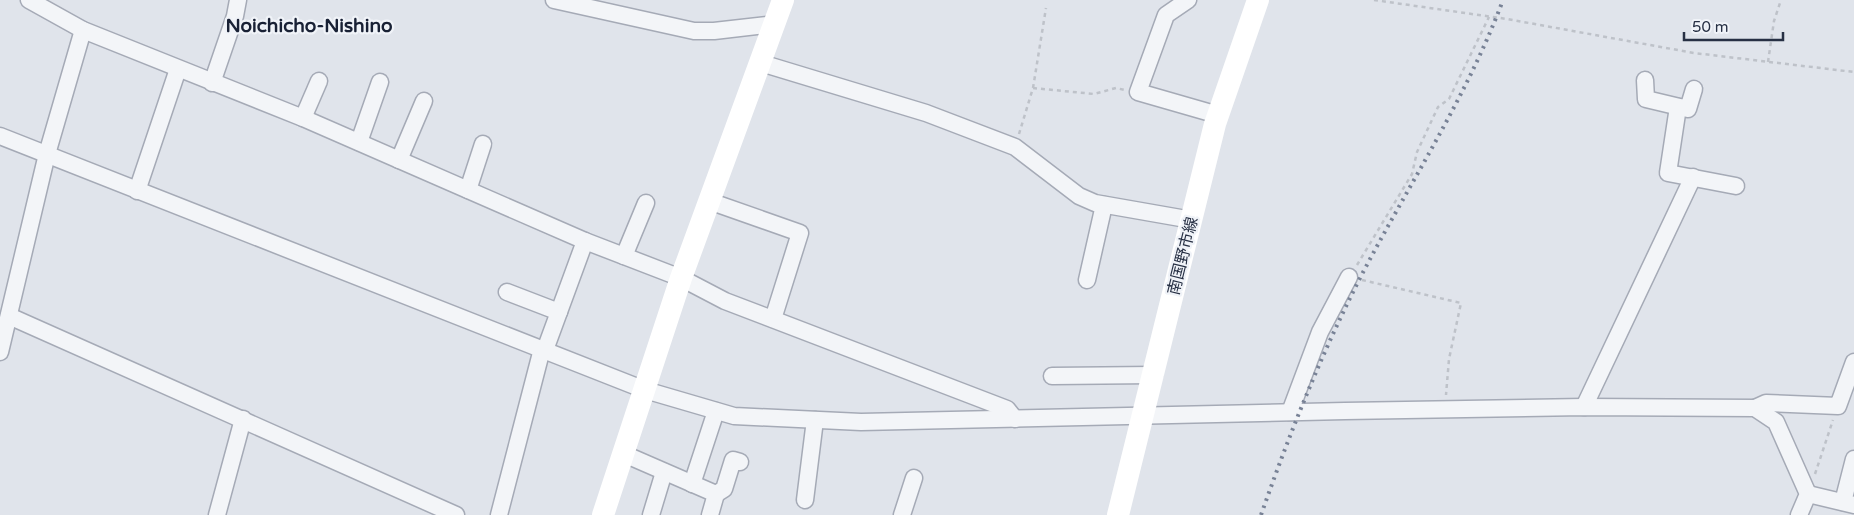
<svg xmlns="http://www.w3.org/2000/svg" width="1854" height="515" viewBox="0 0 1854 515" font-family="'Varela Round','Noto Sans JP',sans-serif">
<style>
.lines{fill:none;stroke-linecap:round;stroke-linejoin:round}
.street-casing{stroke:#a5aab6;stroke-width:19}
.path{stroke:#bec2c9;stroke-width:2.5;stroke-dasharray:4 4;stroke-linecap:butt}
.street{stroke:#f3f5f8;stroke-width:16}
.secondary{stroke:#fff;stroke-width:22}
.rail{stroke:#788296;stroke-width:4;stroke-dasharray:2.5 5;stroke-linecap:butt}
.labels{text-anchor:middle;dominant-baseline:central;stroke-width:4.5;stroke-linejoin:round;paint-order:stroke}
.street-label{font-size:16px;fill:#273044;stroke:#f0f3f8}
.quarter-label{font-size:19px;font-weight:bold;fill:#192135;stroke:#f0f3f8}
</style>
<rect width="100%" height="100%" fill="#e0e4eb"/>
<g class="lines">
<defs>
<g id="street">
<path d="M29 0 83 30 303 118 585 241 681 278 725 301 1007 409 1015 419"/>
<path d="M554 0 694 31H714L775 24"/>
<path d="M1188 0 1166 15 1138 92 1218 115"/>
<path d="M761 63 926 113 1015 147 1079 196 1095 203 1192 220"/>
<path d="M1645 80 1646 99 1688 109 1694 89"/>
<path d="M212 83 235 16 238 0"/>
<path d="M1678 107 1668 173 1736 186"/>
<path d="M303 118 319 81"/>
<path d="M0 136 645 390 734 416 861 422 1345 411 1584 407 1755 408 1776 422 1808 494 1799 515"/>
<path d="M359 142 380 82"/>
<path d="M399 160 424 101"/>
<path d="M468 190 483 144"/>
<path d="M137 191 178 69"/>
<path d="M709 201 800 233 773 319"/>
<path d="M624 256 646 203"/>
<path d="M1087 280 1104 205"/>
<path d="M507 292 559 312"/>
<path d="M9 316 456 515"/>
<path d="M545 350 585 241"/>
<path d="M0 352 47 154 83 30"/>
<path d="M1052 376 1154 375"/>
<path d="M1584 407 1693 177"/>
<path d="M1755 408 1766 403 1838 406 1854 362"/>
<path d="M1290 412 1320 332 1349 277"/>
<path d="M624 454 716 494 710 515"/>
<path d="M692 484 716 411"/>
<path d="M716 494 724 489 733 460 740 462"/>
<path d="M1808 494 1854 505"/>
<path d="M805 500 815 420"/>
<path d="M1843 502 1854 459"/>
<path d="M217 515 243 419"/>
<path d="M499 515 542 349"/>
<path d="M651 515 664 472"/>
<path d="M902 515 914 478"/>
</g>
</defs>
<!-- street casing -->
<use href="#street" class="street-casing"/>
<!-- path -->
<g class="path">
<path d="M1374 0 1507 19 1694 53 1854 72"/>
<path d="M1768 62 1774 21 1781 0"/>
<path d="M1033 88 1094 94 1116 88 1125 90"/>
<path d="M1019 134 1033 88 1046 8"/>
<path d="M1357 265 1412 174 1417 152 1438 107 1449 99 1489 17"/>
<path d="M1362 280 1461 303 1449 359 1446 395"/>
<path d="M1815 474 1833 420"/>
</g>
<!-- street -->
<use href="#street" class="street"/>
<!-- secondary -->
<g class="secondary">
<path d="M603 515 681 278 783 0"/>
<path d="M1118 515 1215 124 1258 0"/>
</g>
<!-- rail -->
<path class="rail" d="M1261 515C1289 435 1320 357 1359 280 1407 187 1466 99 1503 0"/>
</g>
<g class="labels">
<!-- street labels -->
<g class="street-label">
<text transform="translate(1183 256) rotate(-76)">南国野市線</text>
</g>
<!-- quarter labels -->
<g class="quarter-label">
<text x="309" y="26">Noichicho-Nishino</text>
</g>
</g>
<!-- scale -->
<path d="M1684 32v8h99v-8" fill="none" stroke="#273044" stroke-width="2.5"/>
<text x="1692" y="32" font-size="15" fill="#273044" stroke="#f0f3f8" stroke-width="4" paint-order="stroke">50 m</text>
</svg>
